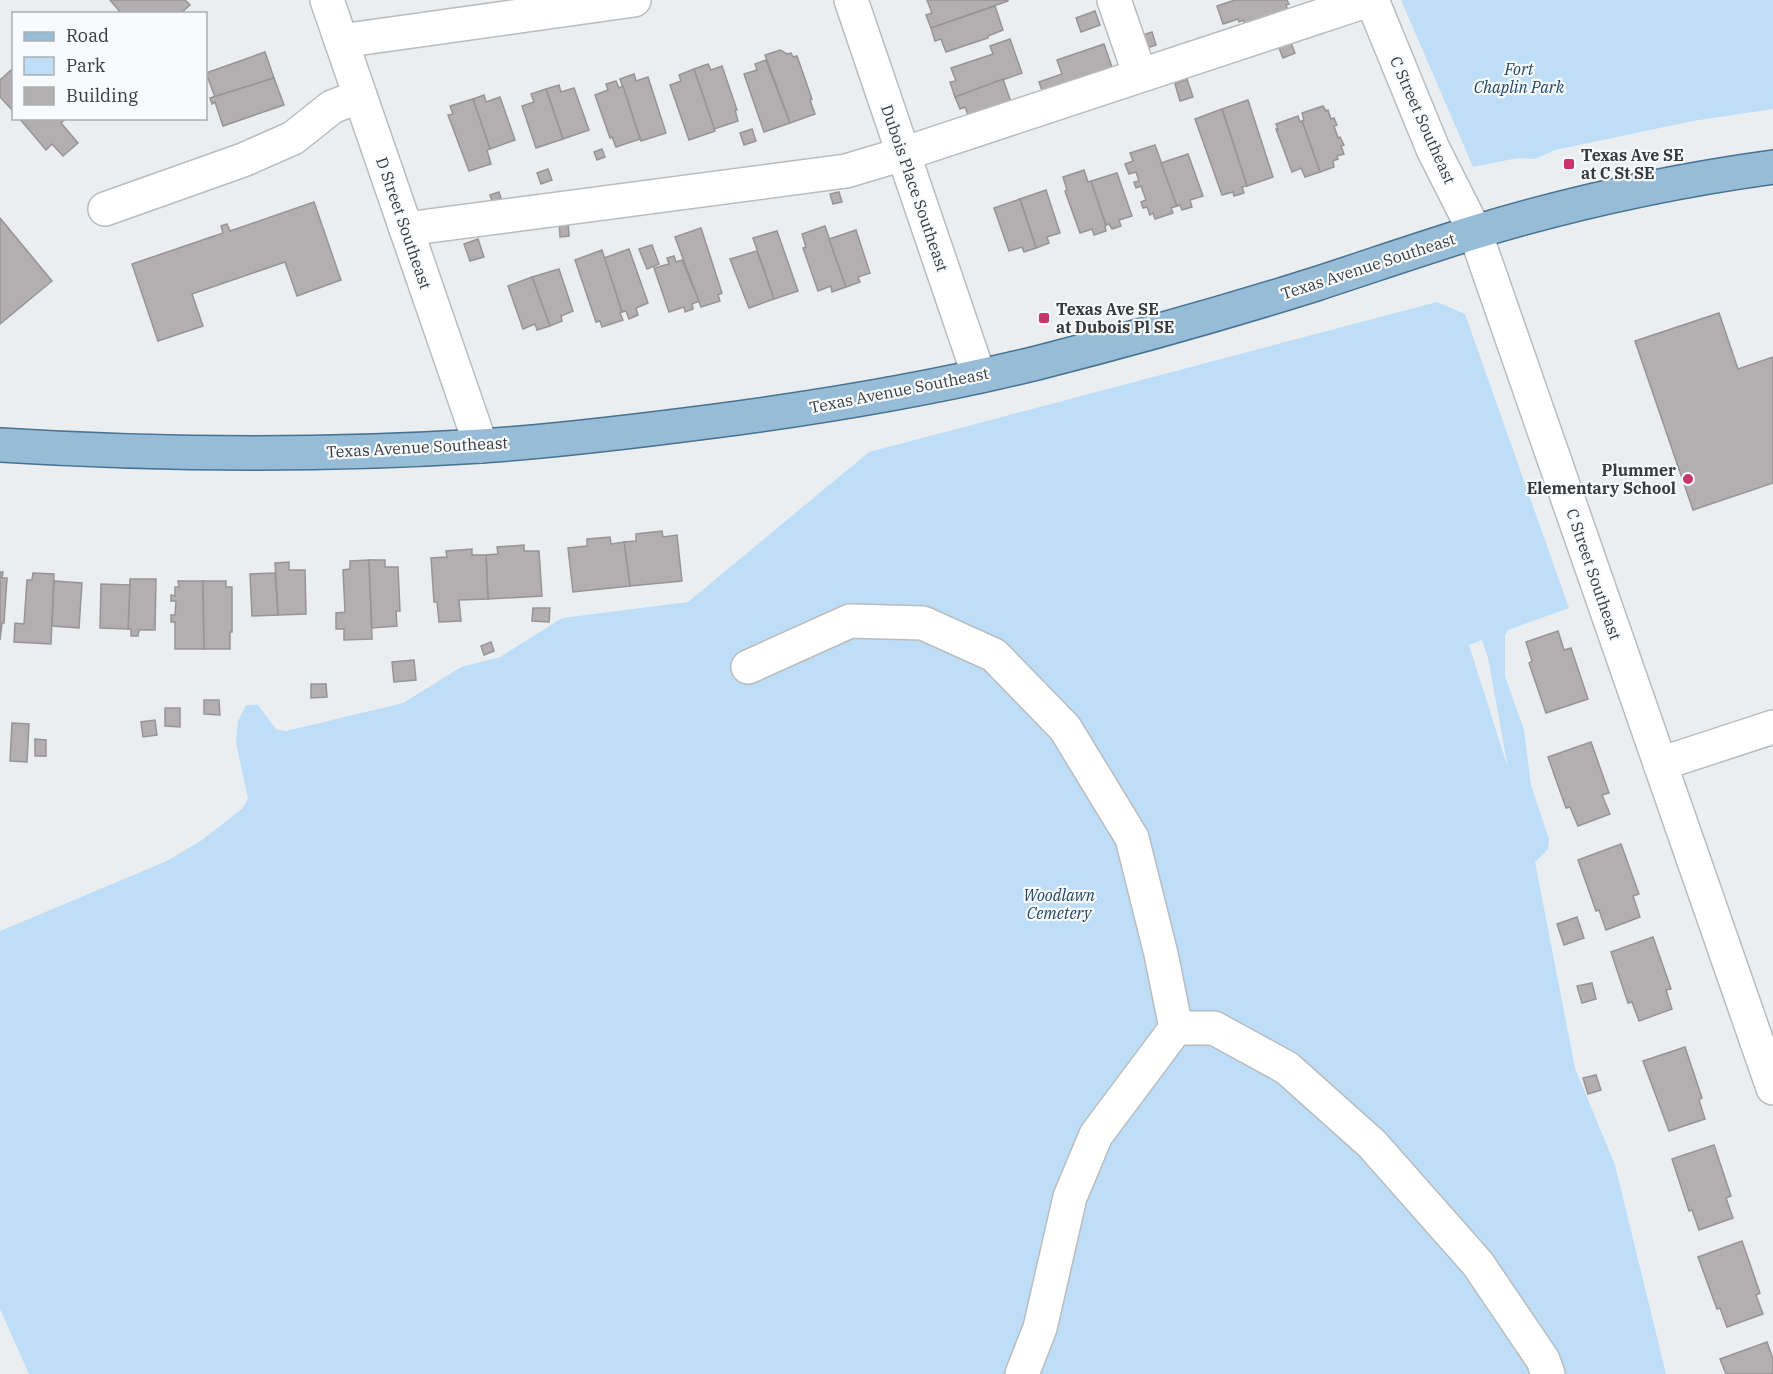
<svg xmlns="http://www.w3.org/2000/svg" width="1773" height="1374" viewBox="0 0 1773 1374" font-family="'IBM Plex Serif',serif">
<style>
.green{fill:#bedef7;fill-rule:evenodd}
.building{fill:#b3aeaf;stroke:#989495;stroke-width:1.5}
.lines{fill:none;stroke-linecap:round;stroke-linejoin:round}
.minor-casing{stroke:#b9bcbf;stroke-width:36}
.major-casing{stroke:#487290;stroke-width:36}
.minor{stroke:#fff;stroke-width:33}
.major{stroke:#96bcd8;stroke-width:33}
.poi-dot{fill:#c43768;stroke:#f7fbfe;stroke-width:2}
.labels{text-anchor:middle;dominant-baseline:central;stroke-width:4.5;stroke-linejoin:round;paint-order:stroke}
.park-label{font-size:16px;font-style:italic;fill:#214661;stroke:#f7fbfe}
.street-label{font-size:16px;fill:#393a3b;stroke:#f7fbfe}
.poi-label{font-size:16px;font-weight:bold;fill:#393a3b;stroke:#f7fbfe;text-anchor:start}
</style>
<rect width="100%" height="100%" fill="#eaeef1"/>
<!-- green -->
<g class="green">
<path d="M1401 0H1773V109L1693 121 1555 150 1535 159 1518 158 1473 167Z"/>
<path d="M1437 302 1465 314 1569 608 1508 630 1505 636V676L1524 730 1531 785 1549 839 1548 849 1535 862 1575 1068 1615 1165 1666 1374H29L0 1309V931L167 861 202 840 243 808 248 798 236 743 238 721 246 705H258L276 729 286 731 403 703 461 667 500 657 562 618 688 602 869 452ZM1482 640 1488 658 1508 768 1469 645Z"/>
</g>
<!-- building -->
<g class="building">
<path d="M110 0H185L190 5 180 14H122Z"/>
<path d="M927 0H1008V1L931 28 926 15 932 13Z"/>
<path d="M1235 0H1287L1289 4 1286 5 1288 11 1245 25 1243 20 1239 22 1238 19 1223 24 1217 6Z"/>
<path d="M995 6 1003 30 988 36V38L946 52 941 39 935 41 931 28Z"/>
<path d="M1095 11 1100 25 1081 32 1076 18Z"/>
<path d="M1152 32 1156 45 1144 49 1140 36Z"/>
<path d="M1010 39 1022 73 955 97 950 82 956 81 951 68 993 54 990 46Z"/>
<path d="M1291 43 1295 53 1283 58 1279 48Z"/>
<path d="M1104 44 1115 76 1044 96 1039 82 1062 74 1057 60Z"/>
<path d="M780 50 787 54 791 53 793 57 797 56 812 99 810 100 815 114 790 123 765 55Z"/>
<path d="M265 52 274 78 215 97 206 73Z"/>
<path d="M766 60 790 123 764 132 744 74 757 70 755 64Z"/>
<path d="M708 64 711 70 722 66 737 110H735L738 121 714 129 694 69Z"/>
<path d="M694 69 715 131 689 140 670 85 681 81 679 75Z"/>
<path d="M11 70 14 73V112L0 97V80Z"/>
<path d="M634 74 636 81 648 77 666 133 641 141 620 79Z"/>
<path d="M274 78 284 105 223 126 215 102 212 104 210 98Z"/>
<path d="M1003 79 1012 105 970 120 965 107 960 109 955 97Z"/>
<path d="M1187 79 1193 97 1180 101 1175 84Z"/>
<path d="M616 81 619 88 623 86 640 139 616 147 612 137 610 138 595 95 608 90 606 84Z"/>
<path d="M559 85 561 92 574 88 589 130 563 139 546 89Z"/>
<path d="M546 89 563 139 536 148 522 106 534 102 531 94Z"/>
<path d="M484 95 486 102 500 97 515 140 490 149 473 99Z"/>
<path d="M473 99 490 149 487 150 491 164 469 171 448 115 453 114 450 106Z"/>
<path d="M1248 100 1273 177 1247 186 1222 109Z"/>
<path d="M1323 106 1326 111 1328 110 1331 119 1334 118 1337 125 1334 126 1338 138 1340 137 1344 145 1341 146 1344 154 1337 156 1338 159 1333 161 1334 167 1320 172 1302 121 1304 120 1302 113Z"/>
<path d="M1222 109 1247 186 1242 187 1244 193 1234 196 1233 192 1222 195 1195 119Z"/>
<path d="M1298 116 1300 122 1302 121 1320 172 1305 177 1301 168 1292 172 1276 129H1278L1276 124Z"/>
<path d="M19 118H66L61 123 78 143 63 156 52 144 46 150Z"/>
<path d="M752 129 756 141 744 145 740 133Z"/>
<path d="M1155 145 1177 206 1171 208 1173 213 1155 219 1153 213 1150 215 1147 207 1143 208 1141 202 1146 200 1141 186 1136 188 1134 182 1139 181 1136 172 1129 174 1125 164 1133 161 1130 153Z"/>
<path d="M602 149 605 157 597 160 594 152Z"/>
<path d="M1188 154 1203 196 1190 200 1192 207 1182 210 1180 205 1177 206 1161 163Z"/>
<path d="M548 169 552 180 541 184 537 173Z"/>
<path d="M1084 170 1088 182 1091 181 1106 225H1105L1106 231 1094 235 1092 229 1080 233 1065 191 1067 190 1063 177Z"/>
<path d="M1117 173 1132 216 1119 220 1121 226 1112 229 1109 224 1106 225 1091 181Z"/>
<path d="M1046 190 1060 233 1047 237 1049 243 1036 248 1020 199Z"/>
<path d="M499 192 501 198 492 201 490 195Z"/>
<path d="M839 192 842 202 833 204 830 194Z"/>
<path d="M1020 199 1036 248 1024 252 1022 247 1009 251 994 208Z"/>
<path d="M314 202 341 280 297 296 285 262 192 294 203 326 158 341 132 264 223 233 221 226 227 224 230 231Z"/>
<path d="M0 218 52 281 0 324Z"/>
<path d="M568 220 569 236 560 237 559 221Z"/>
<path d="M825 226 846 287 832 292 831 286 818 291 803 248 806 247 802 234Z"/>
<path d="M701 228 722 293 718 295 720 301 701 307 675 237Z"/>
<path d="M856 230 870 273 858 277 860 282 846 287 829 239Z"/>
<path d="M777 231 798 291 774 299 753 238Z"/>
<path d="M478 239 484 257 470 261 464 244Z"/>
<path d="M652 245 659 264 647 269 639 249Z"/>
<path d="M629 249 648 303 636 308 638 315 629 319 626 311 622 312 604 258Z"/>
<path d="M602 250 622 312 620 313 623 320 602 327 600 321 596 322 575 260Z"/>
<path d="M757 251 774 299 749 308 730 259Z"/>
<path d="M674 256 676 262 682 260 699 301 692 304 693 309 685 312 684 307 669 312 654 268 669 264 667 258Z"/>
<path d="M559 269 573 311 561 316 562 321 550 326 532 277Z"/>
<path d="M532 277 550 326 537 330 535 324 523 329 508 286Z"/>
<path d="M1719 313 1738 369 1773 357V483L1693 510 1635 341Z"/>
<path d="M662 531 663 537 677 535 682 581 630 586 624 542 636 541V534Z"/>
<path d="M610 537 611 544 624 542 630 586 573 592 568 548 587 546V539Z"/>
<path d="M524 545V551H539L542 596 488 599 486 555 498 554 497 547Z"/>
<path d="M472 549V555H486L488 599 459 600 461 621 439 622 437 602H434L431 558 447 557 446 551Z"/>
<path d="M369 560 372 639 344 640V629H336V613L345 612 343 570 350 569V561Z"/>
<path d="M369 560H385V567H398L400 611H396L397 626 372 628Z"/>
<path d="M289 562V570H305L306 614 278 615 275 563Z"/>
<path d="M0 572H3L2 578H7L4 623H2L0 640Z"/>
<path d="M33 573 54 574 51 644 14 642 15 623 24 624 27 580H32Z"/>
<path d="M275 573 278 615 252 616 250 574Z"/>
<path d="M130 579H156L155 630H139L138 636H131V629H128Z"/>
<path d="M54 581 82 583 79 628 52 626Z"/>
<path d="M178 581H203L204 649H175V622H171V615H175L176 601H171V595L175 596V587H179Z"/>
<path d="M203 581H226V587H232V632H230V649H204Z"/>
<path d="M101 584 130 585 128 629 100 628Z"/>
<path d="M533 608H550L549 622 532 621Z"/>
<path d="M1558 631 1564 650 1571 648 1588 699 1546 713 1529 663 1532 661 1526 642Z"/>
<path d="M491 642 494 651 484 655 481 646Z"/>
<path d="M414 660 416 680 394 682 392 662Z"/>
<path d="M311 684H326L327 697 311 698Z"/>
<path d="M204 700H219L220 715 204 714Z"/>
<path d="M165 708H180V727L165 726Z"/>
<path d="M155 720 157 735 143 737 141 722Z"/>
<path d="M12 723 29 724 27 762 10 761Z"/>
<path d="M35 739 46 740V756H35Z"/>
<path d="M1591 742 1609 793 1602 795 1610 814 1578 826 1570 807 1566 808 1548 757Z"/>
<path d="M1621 844 1639 894 1633 896 1640 917 1606 930 1599 910 1596 911 1578 860Z"/>
<path d="M1577 917 1584 938 1564 945 1557 924Z"/>
<path d="M1653 937 1671 989 1666 990 1672 1009 1639 1021 1632 1002 1628 1003 1611 952Z"/>
<path d="M1592 983 1596 999 1582 1003 1577 986Z"/>
<path d="M1685 1047 1702 1098 1699 1100 1705 1119 1669 1131 1643 1061Z"/>
<path d="M1596 1075 1601 1090 1588 1094 1583 1078Z"/>
<path d="M1714 1145 1731 1196 1726 1198 1733 1218 1699 1230 1692 1210 1689 1211 1672 1159Z"/>
<path d="M1742 1241 1760 1293 1756 1295 1763 1314 1727 1327 1720 1308 1717 1309 1698 1257Z"/>
<path d="M1767 1342 1773 1359V1374H1726L1720 1359Z"/>
</g>
<g class="lines">
<defs>
<g id="minor">
<path d="M327 0 481 446"/>
<path d="M851 0 979 376"/>
<path d="M1114 0 1140 75"/>
<path d="M1372 0 1433 149 1475 232 1773 1088"/>
<path d="M341 41 634 0"/>
<path d="M105 209 243 160 293 138 332 107 360 96"/>
<path d="M406 229 846 171 903 154 1369 0"/>
<path d="M748 667 850 621 923 623 994 655 1065 728 1132 838 1161 954 1176 1028 1096 1135 1070 1197 1040 1328 1022 1374"/>
<path d="M1660 764 1773 727"/>
<path d="M1176 1028H1214L1287 1068 1372 1144 1478 1264 1543 1360 1548 1374"/>
</g>
<path id="major" d="M0 445C160 455 321 456 481 446 559 441 638 431 715 421 823 407 931 389 1037 363 1131 339 1224 313 1316 284 1368 267 1420 249 1472 233 1570 203 1671 181 1773 167"/>
</defs>
<!-- minor casing -->
<use href="#minor" class="minor-casing"/>
<!-- major casing -->
<use href="#major" class="major-casing"/>
<!-- minor -->
<use href="#minor" class="minor"/>
<!-- major -->
<use href="#major" class="major"/>
</g>
<!-- markers -->
<g class="poi-dot">
<rect x="1563" y="158" width="12" height="12" rx="3"/>
<rect x="1038" y="312" width="12" height="12" rx="3"/>
<circle cx="1688" cy="479" r="6"/>
</g>
<g class="labels">
<!-- park labels -->
<g class="park-label">
<text x="1519" y="69">Fort<tspan x="1519" dy="18">Chaplin Park</tspan></text>
<text x="1059" y="895">Woodlawn<tspan x="1059" dy="18">Cemetery</tspan></text>
</g>
<!-- street labels -->
<g class="street-label">
<text transform="translate(1423 120) rotate(66)">C Street Southeast</text>
<text transform="translate(915 188) rotate(71)">Dubois Place Southeast</text>
<text transform="translate(404 223) rotate(71)">D Street Southeast</text>
<text transform="translate(1368 266) rotate(-18)">Texas Avenue Southeast</text>
<text transform="translate(899 390) rotate(-11)">Texas Avenue Southeast</text>
<text transform="translate(417 447) rotate(-3)">Texas Avenue Southeast</text>
<text transform="translate(1594 574) rotate(71)">C Street Southeast</text>
</g>
<!-- poi labels -->
<g class="poi-label">
<text x="1581" y="155">Texas Ave SE<tspan x="1581" dy="18">at C St SE</tspan></text>
<text x="1056" y="309">Texas Ave SE<tspan x="1056" dy="18">at Dubois Pl SE</tspan></text>
<text x="1676" y="470" text-anchor="end">Plummer<tspan x="1676" dy="18">Elementary School</tspan></text>
</g>
</g>
<!-- legend -->
<rect x="12" y="12" width="195" height="108" fill="#f7fbfe" stroke="#abaeb0" stroke-width="1.5"/>
<rect x="24" y="32" width="30" height="9" fill="#96bcd8" stroke="#abaeb0" stroke-width="1.5"/>
<text x="66" y="42" font-size="18" fill="#393a3b">Road</text>
<rect x="24" y="57" width="30" height="18" fill="#bedef7" stroke="#abaeb0" stroke-width="1.5"/>
<text x="66" y="72" font-size="18" fill="#393a3b">Park</text>
<rect x="24" y="87" width="30" height="18" fill="#b3aeaf" stroke="#abaeb0" stroke-width="1.5"/>
<text x="66" y="102" font-size="18" fill="#393a3b">Building</text>
</svg>
